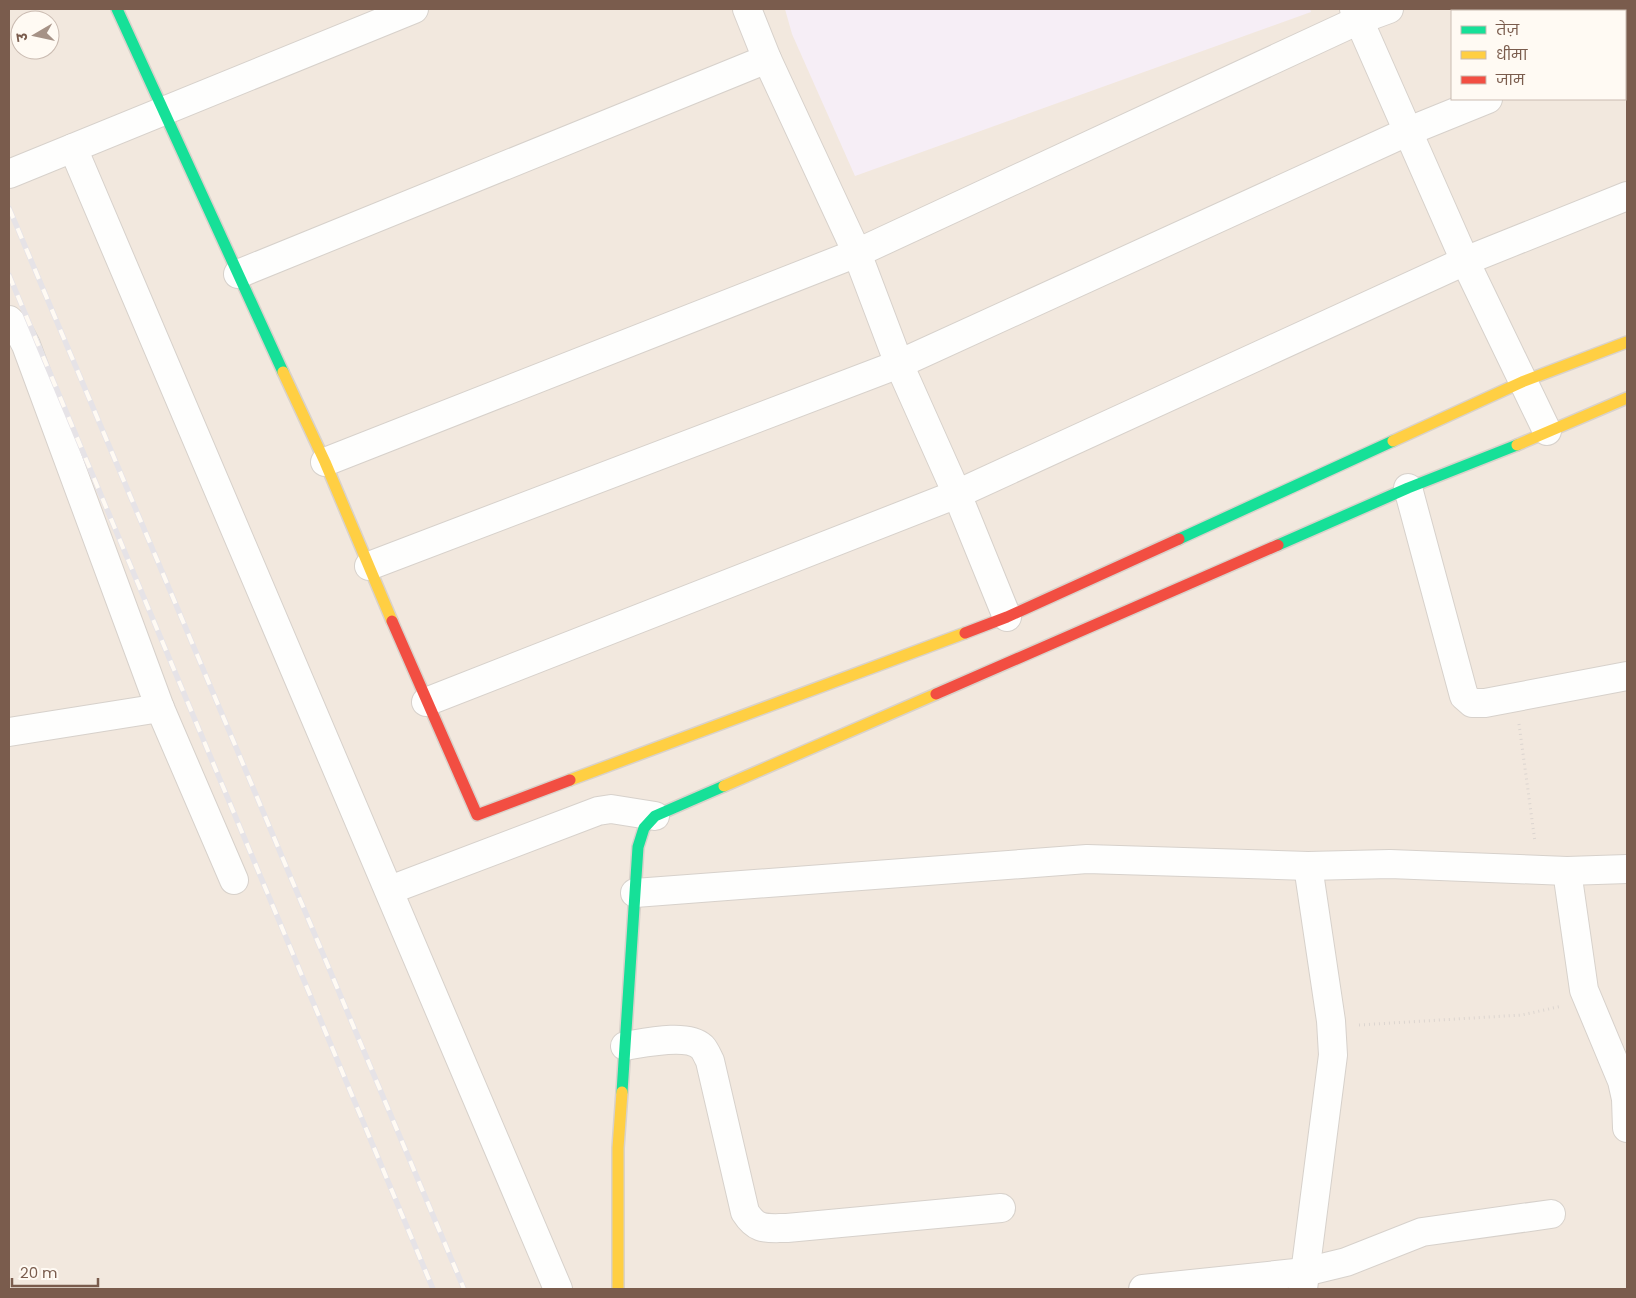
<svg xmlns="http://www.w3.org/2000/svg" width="1636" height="1298" viewBox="0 0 1636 1298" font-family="Poppins,'Noto Sans Devanagari',sans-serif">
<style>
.residential{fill:#f2e8de;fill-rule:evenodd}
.education{fill:#f6eef6}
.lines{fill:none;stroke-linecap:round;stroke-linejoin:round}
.street-casing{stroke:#d7d1cb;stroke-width:30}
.fast-casing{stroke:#d9d2cb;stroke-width:14}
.slow-casing{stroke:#d9d2cb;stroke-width:14}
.jam-casing{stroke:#d9d2cb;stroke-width:14}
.path{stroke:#dcd5d0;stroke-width:3;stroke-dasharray:1 4;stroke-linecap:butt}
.street{stroke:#fefefd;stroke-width:28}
.fast{stroke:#16e098;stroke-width:11}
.slow{stroke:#ffcf43;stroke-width:11}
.jam{stroke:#f24e42;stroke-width:11}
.rail-casing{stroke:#e6e3e7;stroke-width:5.5}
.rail{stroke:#fffaf3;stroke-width:4;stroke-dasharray:11;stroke-linecap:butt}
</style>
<rect width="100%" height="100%" fill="#f9f5f0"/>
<!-- residential -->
<path class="residential" d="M9 9H1627V1289H9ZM1452 11H1625V99H1452ZM20 20H50V50H20Z"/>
<!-- education -->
<path class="education" d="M785 9H1310L1311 12 855 176 792 34Z"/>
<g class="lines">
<defs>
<g id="street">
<path d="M747 9 767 59 857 253 899 364 957 494 1007 617"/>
<path d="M1354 9 1465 261 1547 431"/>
<path d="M1625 44 1627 43"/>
<path d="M73 148 558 1289"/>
<path d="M9 174 414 9"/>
<path d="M238 274 767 59"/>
<path d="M9 320 17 328 26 345 160 708 234 880"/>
<path d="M325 462 857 253 1359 20 1389 9"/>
<path d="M1408 488 1464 696 1472 703H1485L1627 676"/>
<path d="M369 566 899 364 1409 131 1488 99"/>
<path d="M426 702 957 494 1465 261 1627 196"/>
<path d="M9 732 160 708"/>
<path d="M1567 871 1584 990 1622 1081 1626 1099 1627 1128"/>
<path d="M390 890 598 811 611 809 655 816"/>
<path d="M635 893 1087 859 1308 866 1390 864 1567 871 1627 869"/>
<path d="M625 1046C644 1043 687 1033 702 1047 705 1050 708 1057 710 1061L745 1212C757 1231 766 1228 787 1228L1001 1208"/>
<path d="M1143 1289 1305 1272 1346 1262 1422 1232 1551 1214"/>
<path d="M1303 1289 1333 1055 1331 1021 1308 866"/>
</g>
<g id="fast">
<path d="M117 9 283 372"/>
<path d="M1179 539 1393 441"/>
<path d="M1278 545 1408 488 1517 445"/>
<path d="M622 1092 638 847 644 828 655 816 724 786"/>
</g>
<g id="slow">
<path d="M283 372 325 462 392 621"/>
<path d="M1393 441 1522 382 1627 342"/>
<path d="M1517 445 1627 398"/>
<path d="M570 780 965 633"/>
<path d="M724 786 936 694"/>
<path d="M618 1289V1148L622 1092"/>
</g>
<g id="jam">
<path d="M392 621 477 815 570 780"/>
<path d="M965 633 1007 617 1179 539"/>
<path d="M936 694 1278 545"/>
</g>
</defs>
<!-- street casing -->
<use href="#street" class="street-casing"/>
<!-- fast casing -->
<use href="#fast" class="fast-casing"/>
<!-- slow casing -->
<use href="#slow" class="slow-casing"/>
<!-- jam casing -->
<use href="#jam" class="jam-casing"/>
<!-- path -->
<g class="path">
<path d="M1519 724 1535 842"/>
<path d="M1359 1025 1522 1015 1562 1006"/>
</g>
<!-- street -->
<use href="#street" class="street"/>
<!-- fast -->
<use href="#fast" class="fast"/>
<!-- slow -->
<use href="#slow" class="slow"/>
<!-- jam -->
<use href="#jam" class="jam"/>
<defs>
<g id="rail">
<path d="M9 208 464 1289"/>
<path d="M9 275 433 1289"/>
</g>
</defs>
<!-- rail casing -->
<use href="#rail" class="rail-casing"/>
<!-- rail -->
<use href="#rail" class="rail"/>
</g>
<!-- border -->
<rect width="1636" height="1298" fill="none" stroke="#7a5c4d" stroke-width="20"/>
<!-- legend -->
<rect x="1451" y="10" width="175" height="90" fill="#fffaf3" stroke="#cabbb1"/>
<rect x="1461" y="26" width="25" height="8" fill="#16e098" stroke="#cabbb1"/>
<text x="1496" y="35" font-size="15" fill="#7a5c4d">तेज़</text>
<rect x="1461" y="51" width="25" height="8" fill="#ffcf43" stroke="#cabbb1"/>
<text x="1496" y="60" font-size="15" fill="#7a5c4d">धीमा</text>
<rect x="1461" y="76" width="25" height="8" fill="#f24e42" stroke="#cabbb1"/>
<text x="1496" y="85" font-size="15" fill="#7a5c4d">जाम</text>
<!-- north arrow -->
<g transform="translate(35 35) rotate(261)"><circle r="24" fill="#fffaf3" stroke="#cabbb1"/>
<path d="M0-4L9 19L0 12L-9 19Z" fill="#a69286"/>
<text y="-8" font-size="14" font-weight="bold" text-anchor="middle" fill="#7a5c4d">उ</text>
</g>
<!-- scale -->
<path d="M12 1278v8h86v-8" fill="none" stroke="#7a5c4d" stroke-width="2.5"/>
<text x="20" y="1278" font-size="15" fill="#7a5c4d" stroke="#fffaf3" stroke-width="4" paint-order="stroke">20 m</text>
</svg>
